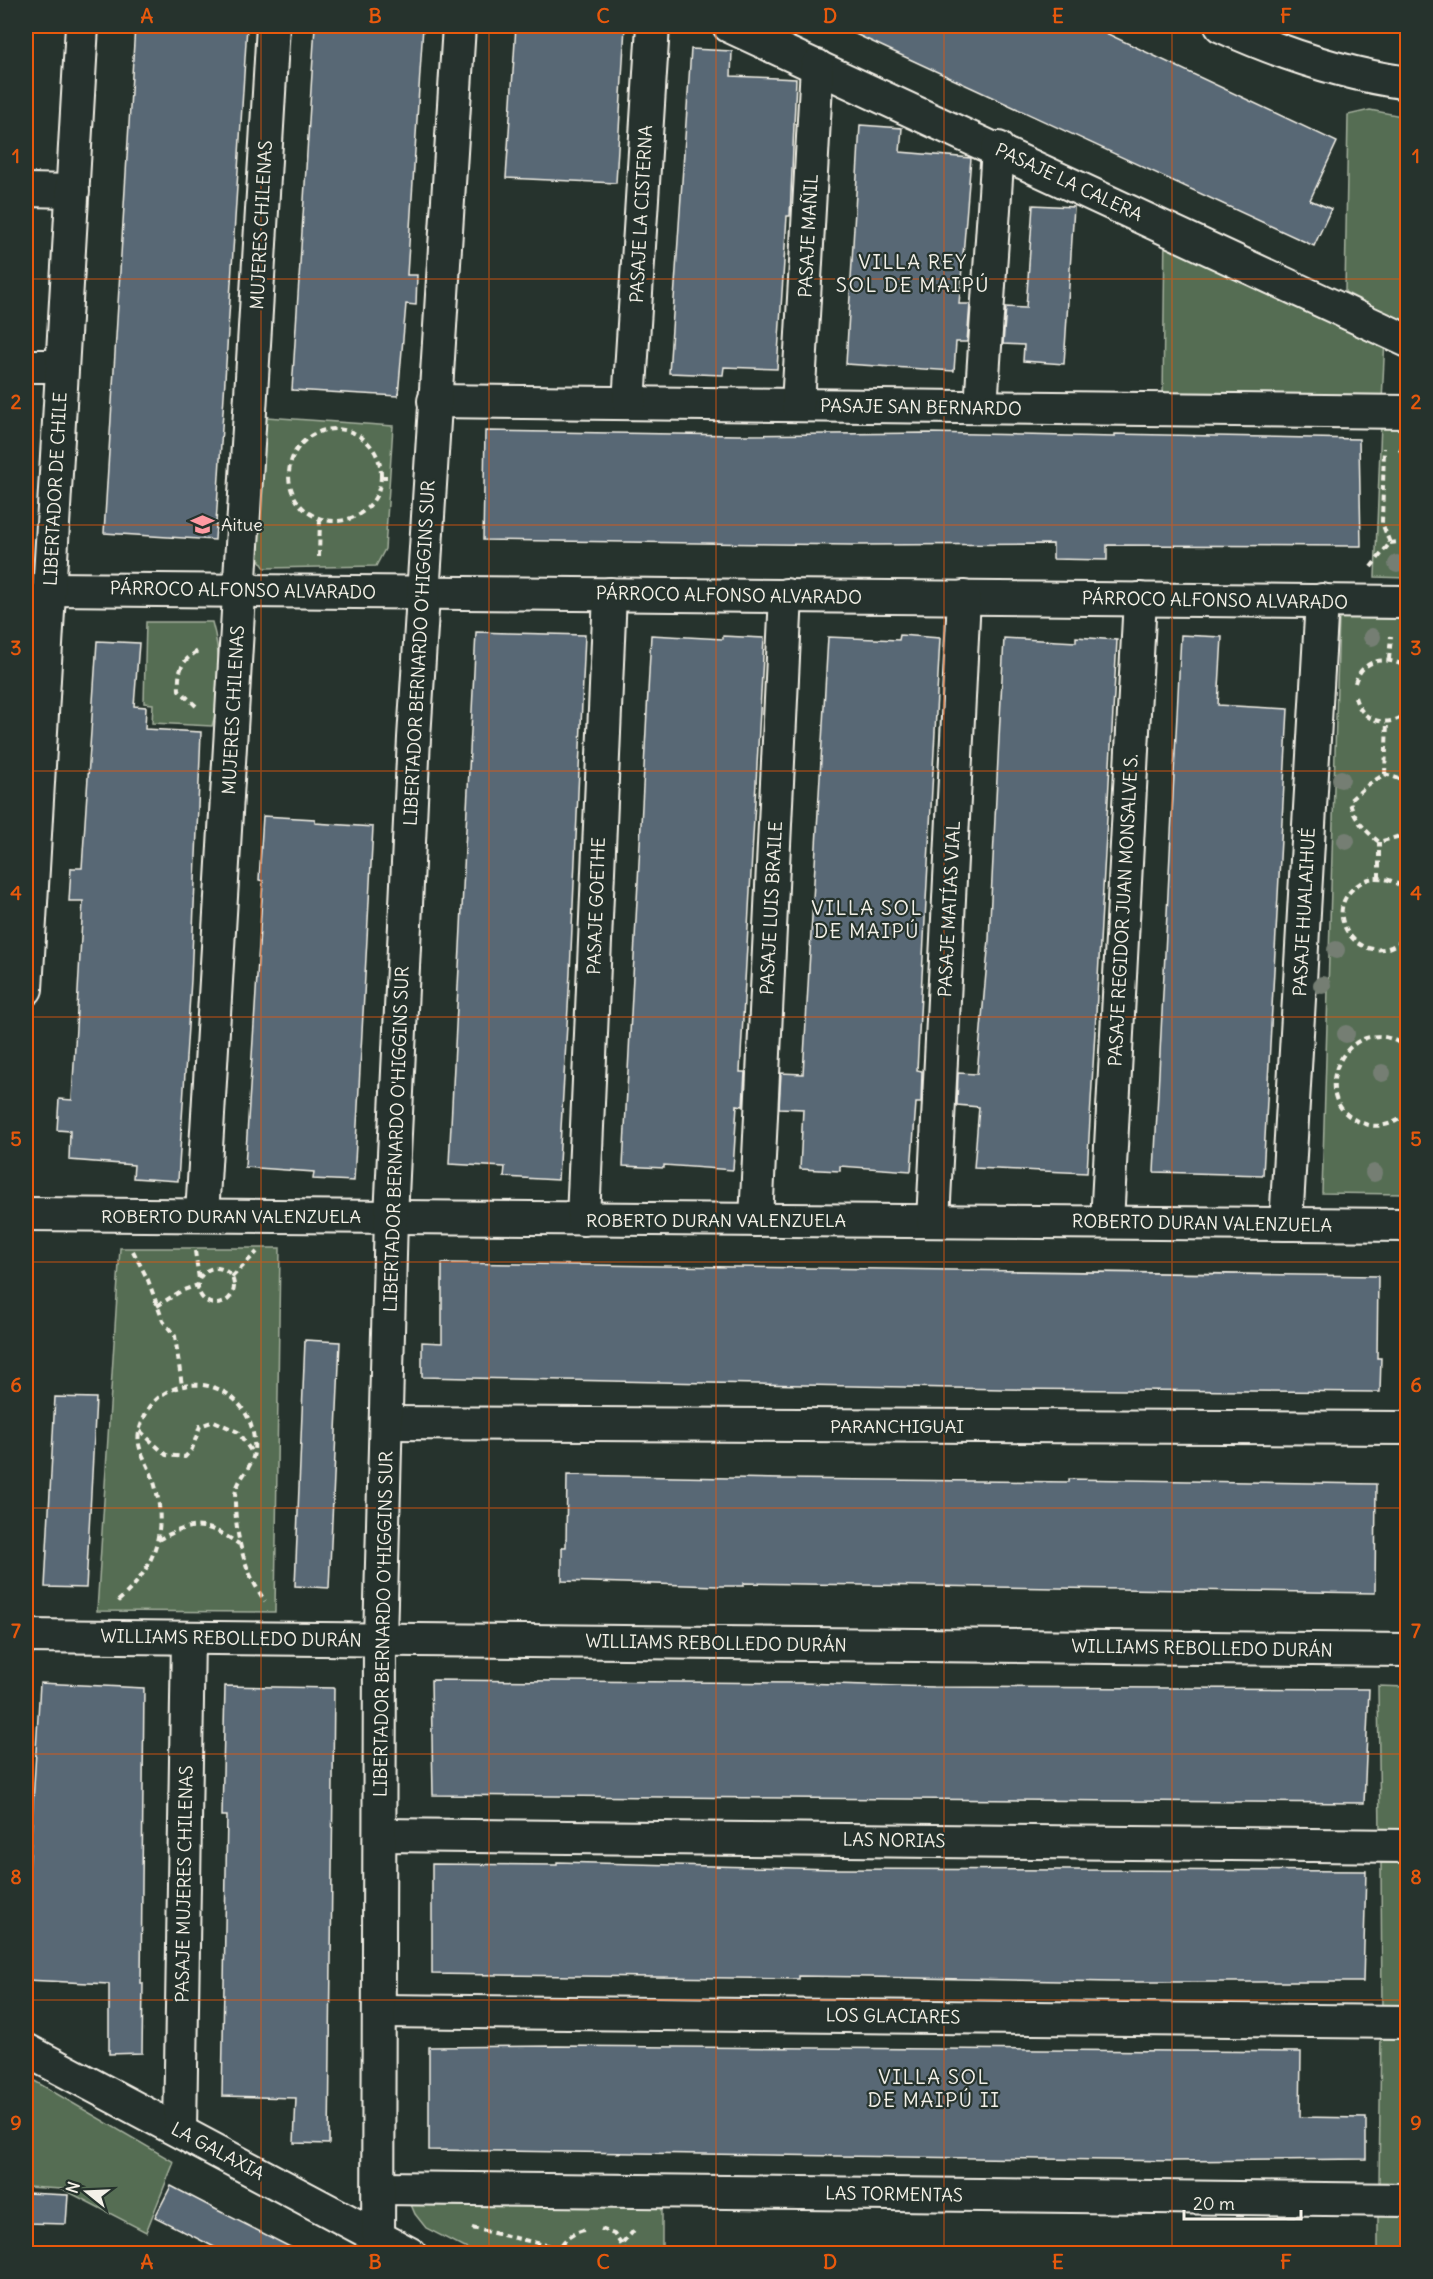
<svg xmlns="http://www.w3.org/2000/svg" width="1433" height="2279" viewBox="0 0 1433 2279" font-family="Delius,sans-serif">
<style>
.green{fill:#546d52;stroke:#a4af9d;stroke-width:1.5}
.building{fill:#586874;stroke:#f4f1e8;stroke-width:1.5}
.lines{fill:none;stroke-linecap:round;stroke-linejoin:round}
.minor-casing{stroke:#f4f1e8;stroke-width:36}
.path{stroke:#f4f1e8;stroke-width:4;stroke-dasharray:6 4.5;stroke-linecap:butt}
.minor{stroke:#26332d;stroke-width:32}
.tree{fill:#747e73}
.grid{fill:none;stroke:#e8590c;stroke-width:1.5;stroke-opacity:0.55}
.labels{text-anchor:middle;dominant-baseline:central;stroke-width:4.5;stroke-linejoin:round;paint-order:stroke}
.street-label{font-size:18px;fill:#f4f1e8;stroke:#26332d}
.poi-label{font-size:18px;fill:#f4f1e8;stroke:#26332d;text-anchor:start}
.neighbourhood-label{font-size:20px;letter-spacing:1.5px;fill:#f4f1e8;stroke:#26332d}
.neatline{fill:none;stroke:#e8590c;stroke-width:2}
.grid-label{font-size:20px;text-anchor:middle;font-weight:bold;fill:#e8590c}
</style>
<rect width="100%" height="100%" fill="#26332d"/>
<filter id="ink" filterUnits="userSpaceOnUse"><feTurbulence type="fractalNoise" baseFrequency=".0167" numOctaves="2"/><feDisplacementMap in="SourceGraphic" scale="12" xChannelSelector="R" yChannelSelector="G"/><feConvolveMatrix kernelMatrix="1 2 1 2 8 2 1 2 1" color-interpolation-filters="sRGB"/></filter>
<g filter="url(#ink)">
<!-- green -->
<g class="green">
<path d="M1370 110 1407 117 1406 324 1345 292 1348 115Z"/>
<path d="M1165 227 1385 337 1382 402 1163 399Z"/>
<path d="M266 417 393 426 385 549 376 566 265 568 257 557Z"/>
<path d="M1381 423H1407V578L1375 577Z"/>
<path d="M1339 618 1407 619V1194L1322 1193Z"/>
<path d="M146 622H212C221 653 222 695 212 726L152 723 153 704 144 703Z"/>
<path d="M120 1248H280L275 1612 97 1611Z"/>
<path d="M1378 1686 1407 1687V1833H1380Z"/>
<path d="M1381 1863H1407V2013H1382Z"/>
<path d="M1381 2031 1407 2032V2186L1379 2185Z"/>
<path d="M26 2076 174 2162 146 2232 63 2189 26 2187Z"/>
<path d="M404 2188 662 2191V2253H475L426 2228 415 2214Z"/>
<path d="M1378 2211 1407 2212V2253H1378Z"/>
</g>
<!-- building -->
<g class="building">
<path d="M135 26H247L215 540 104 533Z"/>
<path d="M315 26H423L407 275H417L416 305 406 304 398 396 292 390Z"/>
<path d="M516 26H625L616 183 506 178Z"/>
<path d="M838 26H1091L1337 142 1310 200 1331 209 1314 246Z"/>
<path d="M691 49 732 51 731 76 796 79 790 216H787L777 369 724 367 723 375 669 373Z"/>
<path d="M860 125 902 128 900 152 971 158 959 304H970L967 342H956L954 371 846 364Z"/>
<path d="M1033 205 1074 207 1064 364 1023 361 1024 345 1003 344 1006 307 1026 308Z"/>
<path d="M485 431 738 435 929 433 1115 437V434L1359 439 1361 546 1107 545V560L1053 559V544L852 545 483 540Z"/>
<path d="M476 632 585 635 570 973 558 1180 504 1177 505 1167 449 1164Z"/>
<path d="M651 635 723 639V636L764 638 740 1072H745L743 1106 737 1105 733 1170 664 1165V1168L623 1166Z"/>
<path d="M900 635 940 638 917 1070 922 1071 921 1103H916L911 1171 840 1166V1171L800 1169 803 1109 779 1108 781 1073 803 1074 828 637 899 640Z"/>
<path d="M1181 635 1222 637 1218 705 1288 709 1263 1175 1154 1172Z"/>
<path d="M1076 637 1117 640 1087 1173 974 1168 979 1107 957 1105 958 1073 977 1074 989 939 1004 638 1076 642Z"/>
<path d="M97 641 139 643 134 706 146 707 145 729 201 732 191 980 178 1181 133 1178 134 1165 69 1160 70 1131 57 1130 59 1099 72 1100 83 901H69L71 868H82Z"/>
<path d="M263 816 315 819V823L373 827 354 1181 313 1179 314 1172 245 1167 263 881 259 880Z"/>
<path d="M442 1263 1378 1276 1377 1358H1381L1380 1392 1003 1389 422 1377V1342L442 1343Z"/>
<path d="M305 1340 340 1342 329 1588 295 1586Z"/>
<path d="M55 1397 96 1398 86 1588 45 1587Z"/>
<path d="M567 1475 783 1479 1069 1482V1479L1376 1484 1375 1593 744 1583V1586H717L562 1581V1547H566Z"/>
<path d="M431 1680 801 1683 933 1687 1369 1689 1364 1803 433 1795Z"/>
<path d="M40 1683 144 1688 141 1983H143L142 2053 109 2054V1984L26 1980V1922Z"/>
<path d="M225 1686 334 1688 329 2144 294 2143 296 2098 222 2096 227 1816H222Z"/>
<path d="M557 1862 834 1869 1366 1871 1363 1982H1112L869 1977 799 1976V1979L432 1974V1864L557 1865Z"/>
<path d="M557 2046 1301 2052 1300 2117 1366 2118V2159L1173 2161 429 2150V2047Z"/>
<path d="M171 2186 219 2211 302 2253H226L155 2217Z"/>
<path d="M26 2193 68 2195 66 2224 26 2223Z"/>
</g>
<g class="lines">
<defs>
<g id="minor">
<path d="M729 26 1408 341"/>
<path d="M1221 26C1280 53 1343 74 1408 83"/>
<path d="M26 190 73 191"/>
<path d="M26 366H62"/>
<path d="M434 401 1408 412"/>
<path d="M629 403 653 26"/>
<path d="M798 405 817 66"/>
<path d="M981 407 998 148"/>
<path d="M50 589 1408 602"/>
<path d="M26 989 82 26"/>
<path d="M26 1214 1408 1225"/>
<path d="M202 1215 273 26"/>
<path d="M583 1219 610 594"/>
<path d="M756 1220 786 595"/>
<path d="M933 1221 964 597"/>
<path d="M1107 1222 1140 599"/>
<path d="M1286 1224 1322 600"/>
<path d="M386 1423 1408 1428"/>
<path d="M26 1636 1408 1650"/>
<path d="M381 1835 1408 1846"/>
<path d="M379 2011 1408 2022"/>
<path d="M26 2050 410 2254"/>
<path d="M180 2130 188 1638"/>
<path d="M380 2188 1408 2200"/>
<path d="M378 2254 380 1640 391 1217 414 738 459 26"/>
</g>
</defs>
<!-- minor casing -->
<use href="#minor" class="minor-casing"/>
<!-- path -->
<g class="path">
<circle cx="335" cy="475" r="46"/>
<path d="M1399 449 1408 457"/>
<path d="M381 477H390"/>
<path d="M1390 543 1408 541"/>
<path d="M319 557 320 518"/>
<path d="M1371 567 1390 543 1382 523 1384 448"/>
<path d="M1389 659 1391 636"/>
<path d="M1355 683C1362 658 1388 655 1408 668"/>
<path d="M1355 697C1361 722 1388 729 1408 713"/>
<path d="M196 706 179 690C178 670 181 660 200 650"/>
<path d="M1385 774 1387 722"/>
<path d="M1408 785 1405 781 1385 774 1369 784 1350 800C1351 817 1367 832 1379 842L1397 837 1408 827"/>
<path d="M1379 878V842"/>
<path d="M1408 894C1400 883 1388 878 1376 878 1368 878 1361 882 1355 887 1317 917 1368 977 1408 935"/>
<path d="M1408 1049C1350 1000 1296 1107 1369 1125 1383 1128 1398 1122 1408 1113"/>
<path d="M133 1251 148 1280 163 1321 175 1336 182 1386"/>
<path d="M195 1251 199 1279"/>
<circle cx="216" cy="1286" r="18"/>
<path d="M232 1277 257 1252"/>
<path d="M157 1306 181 1291 198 1285"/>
<path d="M140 1431 166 1455 185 1457 192 1449 200 1426 214 1421 238 1432 253 1454"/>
<path d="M158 1540C193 1521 206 1522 239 1544"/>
<path d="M118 1601C156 1569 169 1527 153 1479 147 1459 134 1449 140 1428 145 1412 155 1396 171 1390 215 1371 258 1405 254 1452 252 1470 235 1479 235 1498 235 1535 244 1571 265 1601"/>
<path d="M472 2228 559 2248"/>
<path d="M601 2229 614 2234 628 2254"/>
<path d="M623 2243 636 2228"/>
<path d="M557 2254C562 2239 574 2232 588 2229"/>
</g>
<!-- minor -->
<use href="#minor" class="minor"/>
</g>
<!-- trees -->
<g class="tree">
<circle cx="1397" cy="564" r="9"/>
<circle cx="1372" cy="637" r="9"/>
<circle cx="1341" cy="779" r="9"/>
<circle cx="1346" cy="841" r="9"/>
<circle cx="1336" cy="950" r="9"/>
<circle cx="1322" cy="985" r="9"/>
<circle cx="1346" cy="1034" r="9"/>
<circle cx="1382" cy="1073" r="9"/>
<circle cx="1374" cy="1173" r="9"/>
</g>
</g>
<!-- grid -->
<path class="grid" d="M261 26V2254M489 26V2254M716 26V2254M944 26V2254M1172 26V2254M26 279H1408M26 525H1408M26 771H1408M26 1017H1408M26 1262H1408M26 1508H1408M26 1754H1408M26 2000H1408"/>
<!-- icons -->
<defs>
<symbol id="school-bare" viewBox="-9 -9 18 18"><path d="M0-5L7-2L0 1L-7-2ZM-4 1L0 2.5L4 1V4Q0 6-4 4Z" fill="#ff9aa2" stroke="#26332d" stroke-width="2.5" paint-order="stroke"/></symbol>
</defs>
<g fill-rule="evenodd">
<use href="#school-bare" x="186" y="508" width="33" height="33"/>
</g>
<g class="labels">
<!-- street labels -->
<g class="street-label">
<text transform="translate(1069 182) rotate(25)">PASAJE LA CALERA</text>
<text transform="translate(641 214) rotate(-87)">PASAJE LA CISTERNA</text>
<text transform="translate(261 225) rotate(-87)">MUJERES CHILENAS</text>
<text transform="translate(808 236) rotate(-87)">PASAJE MAÑIL</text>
<text transform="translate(921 407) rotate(1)">PASAJE SAN BERNARDO</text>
<text transform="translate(55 489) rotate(-87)">LIBERTADOR DE CHILE</text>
<text transform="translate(243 590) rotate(1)">PÁRROCO ALFONSO ALVARADO</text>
<text transform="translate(729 595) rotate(1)">PÁRROCO ALFONSO ALVARADO</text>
<text transform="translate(1215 600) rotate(1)">PÁRROCO ALFONSO ALVARADO</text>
<text transform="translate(419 653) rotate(-87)">LIBERTADOR BERNARDO O'HIGGINS SUR</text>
<text transform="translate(233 710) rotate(-87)">MUJERES CHILENAS</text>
<text transform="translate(596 906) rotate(-88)">PASAJE GOETHE</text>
<text transform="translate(771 908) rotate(-87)">PASAJE LUIS BRAILE</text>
<text transform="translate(949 909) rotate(-87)">PASAJE MATÍAS VIAL</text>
<text transform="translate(1123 910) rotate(-87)">PASAJE REGIDOR JUAN MONSALVE S.</text>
<text transform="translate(1304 912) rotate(-87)">PASAJE HUALAIHUÉ</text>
<text transform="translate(396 1139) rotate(-88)">LIBERTADOR BERNARDO O'HIGGINS SUR</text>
<text x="231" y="1216">ROBERTO DURAN VALENZUELA</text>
<text x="716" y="1220">ROBERTO DURAN VALENZUELA</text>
<text transform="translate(1202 1223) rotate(1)">ROBERTO DURAN VALENZUELA</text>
<text x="897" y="1426">PARANCHIGUAI</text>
<text transform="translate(383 1624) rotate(-89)">LIBERTADOR BERNARDO O'HIGGINS SUR</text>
<text transform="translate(231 1638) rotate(1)">WILLIAMS REBOLLEDO DURÁN</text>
<text transform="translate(716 1643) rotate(1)">WILLIAMS REBOLLEDO DURÁN</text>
<text transform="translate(1202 1648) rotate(1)">WILLIAMS REBOLLEDO DURÁN</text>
<text transform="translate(894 1840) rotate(1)">LAS NORIAS</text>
<text transform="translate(184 1884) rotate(-89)">PASAJE MUJERES CHILENAS</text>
<text transform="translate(893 2016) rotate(1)">LOS GLACIARES</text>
<text transform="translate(218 2151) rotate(28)">LA GALAXIA</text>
<text transform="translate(894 2194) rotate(1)">LAS TORMENTAS</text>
</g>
<!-- poi labels -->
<g class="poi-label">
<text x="221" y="524">Aitue</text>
</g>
<!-- neighbourhood labels -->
<g class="neighbourhood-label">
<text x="913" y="261">VILLA REY<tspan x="913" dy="23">SOL DE MAIPÚ</tspan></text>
<text x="867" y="907">VILLA SOL<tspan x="867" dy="23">DE MAIPÚ</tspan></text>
<text x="934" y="2076">VILLA SOL<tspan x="934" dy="23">DE MAIPÚ II</tspan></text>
</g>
</g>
<!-- margin -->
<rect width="1433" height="2279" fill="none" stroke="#26332d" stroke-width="66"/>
<!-- north arrow -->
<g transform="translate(87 2192) rotate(288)" stroke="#26332d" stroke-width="4.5" paint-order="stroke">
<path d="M0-4.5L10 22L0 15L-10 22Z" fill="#f4f1e8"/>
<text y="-9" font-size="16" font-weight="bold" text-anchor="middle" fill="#f4f1e8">N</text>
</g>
<!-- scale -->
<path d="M1184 2210v9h117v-9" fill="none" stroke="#f4f1e8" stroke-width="3"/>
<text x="1193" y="2210" font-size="18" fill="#f4f1e8" stroke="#26332d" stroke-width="4.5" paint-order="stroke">20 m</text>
<rect x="33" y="33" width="1367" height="2213" class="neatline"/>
<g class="grid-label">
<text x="147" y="23">A</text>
<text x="375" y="23">B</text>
<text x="603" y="23">C</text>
<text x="830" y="23">D</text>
<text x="1058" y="23">E</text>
<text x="1286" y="23">F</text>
<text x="16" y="163">1</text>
<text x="1416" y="163">1</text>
<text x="16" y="409">2</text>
<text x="1416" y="409">2</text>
<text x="16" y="655">3</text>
<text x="1416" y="655">3</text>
<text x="16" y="900">4</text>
<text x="1416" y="900">4</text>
<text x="16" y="1146">5</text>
<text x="1416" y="1146">5</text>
<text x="16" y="1392">6</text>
<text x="1416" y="1392">6</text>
<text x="16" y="1638">7</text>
<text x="1416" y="1638">7</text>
<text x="16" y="1884">8</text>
<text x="1416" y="1884">8</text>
<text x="16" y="2130">9</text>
<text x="1416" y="2130">9</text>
<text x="147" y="2269">A</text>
<text x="375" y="2269">B</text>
<text x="603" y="2269">C</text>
<text x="830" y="2269">D</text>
<text x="1058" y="2269">E</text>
<text x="1286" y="2269">F</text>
</g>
</svg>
